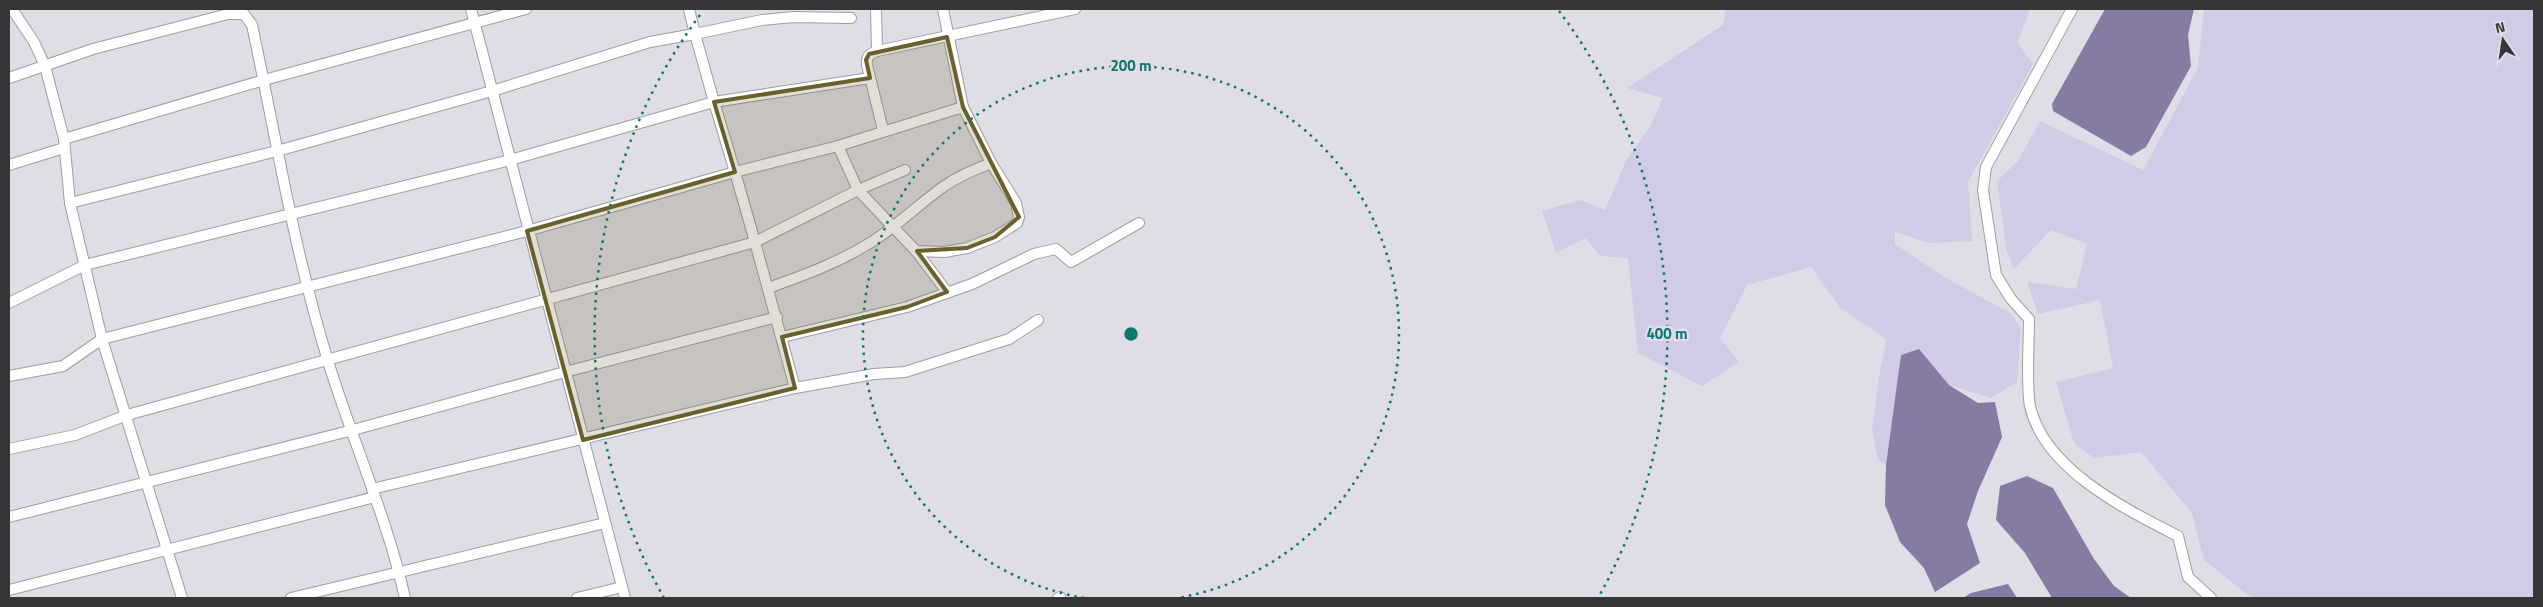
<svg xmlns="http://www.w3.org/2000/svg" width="2543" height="607" viewBox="0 0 2543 607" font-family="'Titillium Web',sans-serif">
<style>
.green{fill:#d1cbe6}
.water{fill:#857ba3}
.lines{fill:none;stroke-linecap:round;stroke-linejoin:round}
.street-casing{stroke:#9e9da4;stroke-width:12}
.street{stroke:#fff;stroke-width:10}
.marked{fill:#6b5f2c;fill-opacity:0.2;stroke:#6b5f2c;stroke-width:4;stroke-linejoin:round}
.ring{fill:none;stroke:#0f766e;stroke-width:2.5;stroke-dasharray:2.5 5}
.centre{fill:#0f766e;stroke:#dfdde5;stroke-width:2.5}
.ring-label{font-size:15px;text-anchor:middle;font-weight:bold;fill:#0f766e;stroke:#dfdde5;stroke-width:5;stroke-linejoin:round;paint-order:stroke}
</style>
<rect width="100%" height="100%" fill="#dfdde5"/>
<!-- green -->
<g class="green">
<path d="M1726 9H2030L2017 43 2033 64 1968 182 1972 241 1928 243 1895 232V244L1946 278 2010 313 2021 328 2017 382 1991 398 1949 385 1919 350 1901 355 1886 465 1878 460 1872 429 1881 366 1887 339 1841 309 1811 267 1747 285 1720 338 1739 362 1702 386 1638 353 1628 258 1601 256 1585 238 1556 253 1542 211 1580 200 1605 210 1626 161 1651 125 1663 98 1627 88 1723 25Z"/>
<path d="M2204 9H2534V598H2252L2204 560 2192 513 2141 452 2094 458 2074 443 2056 382 2113 368 2100 300 2038 314 2027 282 2076 289 2087 244 2051 230 2014 269 2007 252 1997 181 2018 161 2040 121 2143 170 2198 68Z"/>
</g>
<!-- water -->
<g class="water">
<path d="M2105 9H2194L2188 35 2191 66 2146 147 2131 156 2053 111 2052 104Z"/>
<path d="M1919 349 1949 385 1978 403 1995 402 2002 437 1978 491 1967 524 1980 563 1935 592 1924 568 1900 542 1885 505 1886 465 1901 355Z"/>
<path d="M2027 476 2053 488 2094 559 2114 586 2131 598H2052L2025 553 1996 520 2000 486Z"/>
<path d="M2008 584 2017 598H1963L1971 593Z"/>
</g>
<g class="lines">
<defs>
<g id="street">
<path d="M12 9 34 42 45 66 64 139 70 203 102 339 182 598"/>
<path d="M471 9 625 598"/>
<path d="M876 9 877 51"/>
<path d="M2072 9 1986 167 1983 190 1996 275 2011 299 2029 319C2029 342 2026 385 2030 406 2044 469 2125 509 2178 536L2188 577 2211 598"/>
<path d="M9 78 93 49 228 14H244L252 25C276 137 294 251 328 361 352 440 387 517 405 598"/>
<path d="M883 130 867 65C866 57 869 54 877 51L1075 9"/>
<path d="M64 139 264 80 526 9"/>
<path d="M838 146 858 190 916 251 947 292"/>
<path d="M9 165 64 148"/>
<path d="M70 203 277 151 492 91 650 42 695 34 689 9"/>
<path d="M916 251 945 252 967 248 995 237 1017 223 1019 217 1016 203 991 163 963 107 943 9"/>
<path d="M768 288C805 275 840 262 873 241 898 225 919 204 943 187 958 176 974 170 991 163"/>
<path d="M9 303 85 265 510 160 714 102 695 34 762 20 793 17 851 18"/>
<path d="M782 337 907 307 972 284 1034 254 1056 249 1071 262 1139 223"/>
<path d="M9 376 63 366 102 339 527 231 735 172 714 102 870 78"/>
<path d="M795 388 755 242 858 190 905 170"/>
<path d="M9 449 75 435 127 415 755 242 735 172 838 146 963 107"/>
<path d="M372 489 795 388 874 374 905 372 1009 339 1038 320"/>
<path d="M9 517 353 430 565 372 777 317"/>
<path d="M9 590 375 497"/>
<path d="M291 598 605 523"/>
<path d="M577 598 622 587"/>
<path d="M1058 598 1060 597"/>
</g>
</defs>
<!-- street casing -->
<use href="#street" class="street-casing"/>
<!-- street -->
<use href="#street" class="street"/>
</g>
<!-- marked area -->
<path class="marked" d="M947 37 963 107 1019 217 995 237 967 248 917 251 947 292 907 307 782 337 795 388 583 440 527 231 735 172 714 102 870 78 866 60 869 54Z"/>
<!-- distance rings -->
<g class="ring">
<path d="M1084 598A268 268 0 1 1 1178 598"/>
<path d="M664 598A536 536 0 0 1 703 11M1559 11A536 536 0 0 1 1598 598"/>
</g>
<circle cx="1131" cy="334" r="8" class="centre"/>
<g class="ring-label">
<text x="1131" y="71">200 m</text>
<text x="1667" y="339">400 m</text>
</g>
<!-- border -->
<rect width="2543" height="607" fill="none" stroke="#363538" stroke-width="20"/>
<!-- north arrow -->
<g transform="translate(2503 40) rotate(347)" stroke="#dfdde5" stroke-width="4" paint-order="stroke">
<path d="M0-4L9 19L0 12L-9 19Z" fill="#363538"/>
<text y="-8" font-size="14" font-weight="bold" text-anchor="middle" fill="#363538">N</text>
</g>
</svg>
